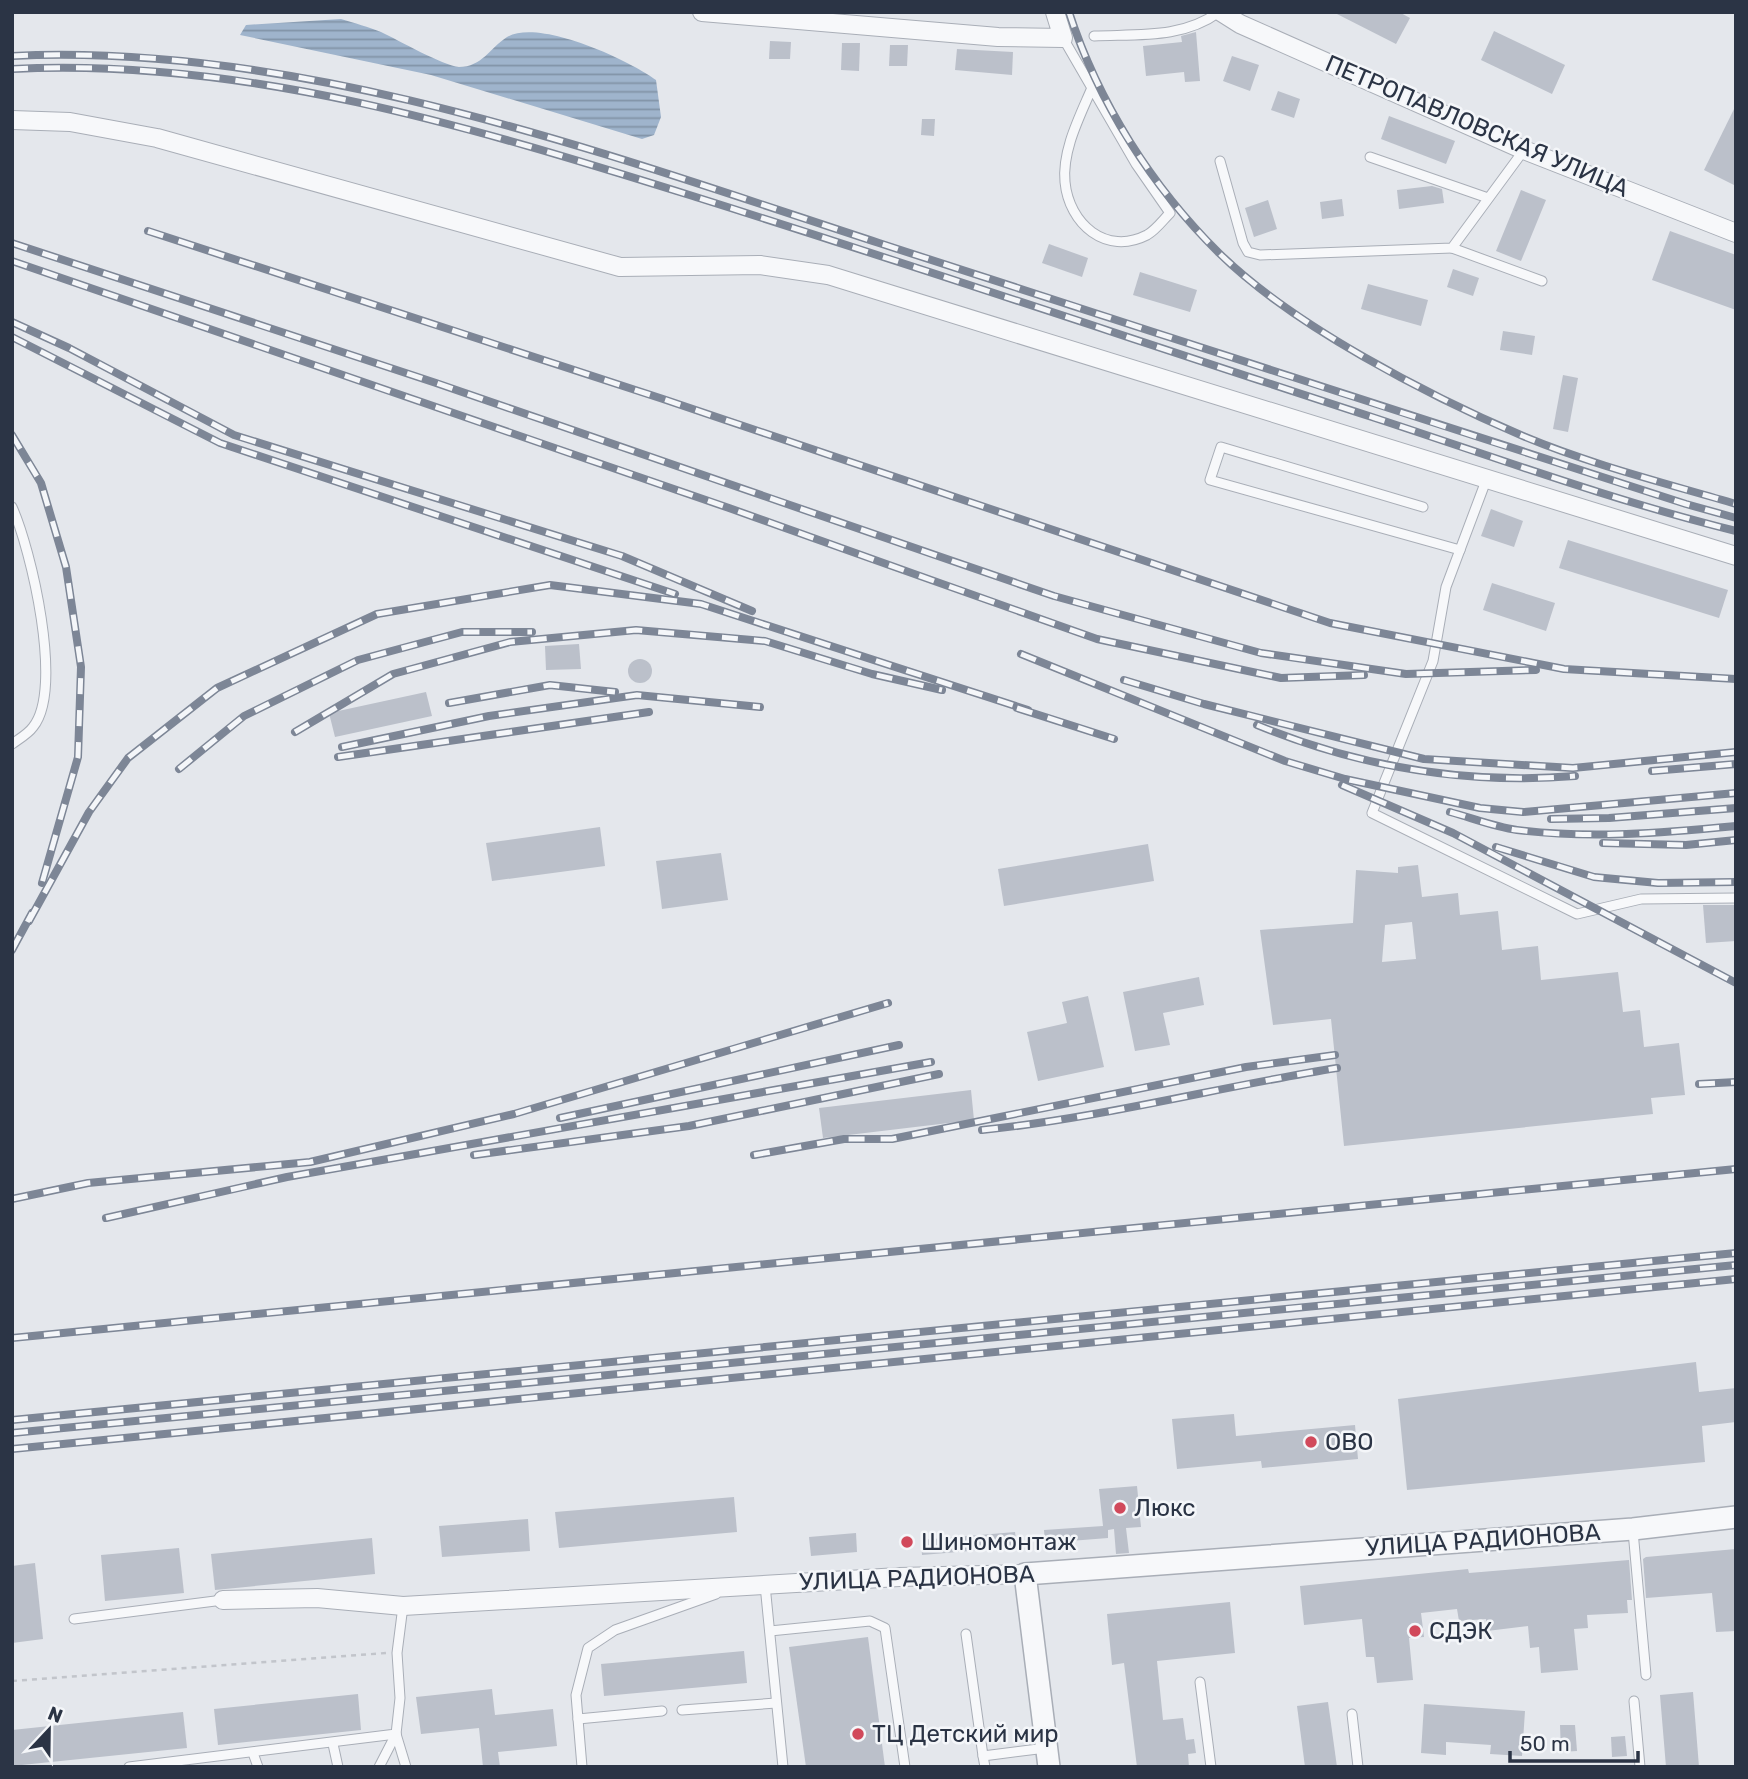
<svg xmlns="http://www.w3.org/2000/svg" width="1748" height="1779" viewBox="0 0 1748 1779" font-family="Rubik,sans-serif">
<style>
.water{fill:url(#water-rules)}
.building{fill:#bbc0ca;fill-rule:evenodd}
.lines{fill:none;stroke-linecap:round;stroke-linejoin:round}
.service-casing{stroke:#a9aeb7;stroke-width:11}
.minor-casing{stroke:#a9aeb7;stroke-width:20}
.tertiary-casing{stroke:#a9aeb7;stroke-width:24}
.path{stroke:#c2c5cb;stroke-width:2.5;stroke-dasharray:5 5;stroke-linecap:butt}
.service{stroke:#f7f8fa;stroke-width:9}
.minor{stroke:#f7f8fa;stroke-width:18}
.tertiary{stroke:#f7f8fa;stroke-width:21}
.rail-casing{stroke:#7d8696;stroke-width:8}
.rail{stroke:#f4f6f9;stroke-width:5;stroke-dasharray:16;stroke-linecap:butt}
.poi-dot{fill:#d1495b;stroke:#f4f6f9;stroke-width:2.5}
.labels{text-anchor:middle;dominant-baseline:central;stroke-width:5;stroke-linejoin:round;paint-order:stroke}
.street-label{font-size:24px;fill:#2b3445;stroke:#f4f6f9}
.poi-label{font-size:24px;fill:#2b3445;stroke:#f4f6f9;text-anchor:start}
</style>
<defs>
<pattern id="water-rules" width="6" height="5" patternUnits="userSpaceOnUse" patternTransform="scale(1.75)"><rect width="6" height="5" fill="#9fb4cc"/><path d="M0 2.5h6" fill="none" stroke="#8293a7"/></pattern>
</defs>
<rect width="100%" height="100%" fill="#e4e7ec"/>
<!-- water -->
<path class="water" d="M341 19C354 23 369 27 381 32 398 40 444 66 459 67 482 67 490 48 507 37 539 18 629 60 656 80L661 117 654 135 642 139 431 75 240 35 246 25Z"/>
<!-- building -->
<g class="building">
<path d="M1333 12H1399L1410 18 1396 44Z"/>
<path d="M1494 31 1565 65 1552 94 1481 60Z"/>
<path d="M1196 32 1200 81 1185 82 1184 72 1146 76 1143 46 1182 42 1181 36Z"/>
<path d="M770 41 791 42 790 59H769Z"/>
<path d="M842 43H860L859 71 841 70Z"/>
<path d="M890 45H908L907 66H889Z"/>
<path d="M957 49 1013 52 1012 75 955 70Z"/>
<path d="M1232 56 1259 65 1250 91 1223 81Z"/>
<path d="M1278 91 1300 99 1294 118 1271 110Z"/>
<path d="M1736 105V186L1704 170Z"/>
<path d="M1389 116 1455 141 1446 164 1381 139Z"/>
<path d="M922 119H935L934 136 921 135Z"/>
<path d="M1432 186 1442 189 1444 203 1399 209 1397 190Z"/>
<path d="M1521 190 1546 200 1521 261 1496 251Z"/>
<path d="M1342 199 1344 216 1322 219 1320 202Z"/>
<path d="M1268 200 1277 229 1254 237 1245 208Z"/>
<path d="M1670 231 1736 255V310L1652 280Z"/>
<path d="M1049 244 1088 258 1082 277 1042 263Z"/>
<path d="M1453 269 1479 278 1473 296 1447 287Z"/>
<path d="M1140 272 1197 290 1190 312 1133 295Z"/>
<path d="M1368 284 1428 300 1421 326 1361 309Z"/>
<path d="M1503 331 1535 336 1532 355 1500 350Z"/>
<path d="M1563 375 1578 378 1568 432 1553 429Z"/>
<path d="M1491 509 1523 521 1514 547 1481 536Z"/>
<path d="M1568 540 1728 590 1719 618 1559 568Z"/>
<path d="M1492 583 1555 603 1546 631 1483 610Z"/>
<path d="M579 644 581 669 546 670 545 646Z"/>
<circle cx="640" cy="671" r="12"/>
<path d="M426 692 432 716 335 737 329 713Z"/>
<path d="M600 827 605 866 492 881 486 843Z"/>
<path d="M1148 844 1154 881 1004 906 998 869Z"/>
<path d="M721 853 728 900 662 909 656 861Z"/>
<path d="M1418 865 1422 897 1458 893 1460 915 1498 911 1502 950 1538 946 1541 980 1618 972 1623 1012 1640 1010 1644 1047 1679 1043 1685 1095 1651 1098 1653 1114 1344 1146 1331 1019 1273 1025 1260 930 1353 923 1356 870 1398 873V867ZM1412 922 1416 959 1382 962 1385 925Z"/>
<path d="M1703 905H1736V941L1706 943Z"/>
<path d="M1199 977 1204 1005 1163 1013 1170 1045 1135 1051 1123 992Z"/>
<path d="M1088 996 1104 1067 1038 1081 1027 1032 1067 1023 1062 1002Z"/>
<path d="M971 1090 974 1120 823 1138 819 1108Z"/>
<path d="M1696 1362 1699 1392 1736 1388V1422L1702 1426 1705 1462 1407 1490 1398 1399Z"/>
<path d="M1234 1414 1236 1436 1355 1425 1358 1459 1262 1468 1261 1461 1177 1469 1172 1419Z"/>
<path d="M1137 1486 1141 1527 1126 1528 1129 1553 1116 1554 1114 1529 1108 1530V1538L1045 1543 1044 1530 1103 1526 1099 1489Z"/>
<path d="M734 1497 737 1532 559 1548 555 1512Z"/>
<path d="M528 1519 530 1551 442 1557 439 1526Z"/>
<path d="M1015 1532 1017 1547 922 1555 921 1540Z"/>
<path d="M856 1533 857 1552 811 1556 809 1537Z"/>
<path d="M372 1538 375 1574 215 1590 211 1554Z"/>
<path d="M179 1548 184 1593 105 1601 101 1555Z"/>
<path d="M1736 1549V1631L1716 1632 1712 1593 1646 1598 1643 1559 1646 1557Z"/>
<path d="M1629 1560 1632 1600H1627L1628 1613 1587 1615 1588 1628 1574 1629 1578 1670 1541 1673 1539 1647 1530 1648 1528 1626 1487 1631 1486 1619 1459 1621 1457 1609 1421 1613 1424 1637 1409 1638 1413 1680 1377 1683 1374 1657H1366L1362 1619 1304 1625 1300 1586 1468 1569 1469 1573Z"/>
<path d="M35 1563 43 1639 12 1643V1566Z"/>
<path d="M1230 1602 1235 1653 1157 1661 1163 1720 1183 1718 1186 1740 1194 1739 1196 1753 1188 1754 1189 1767H1137L1124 1663 1112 1665 1107 1614Z"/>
<path d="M868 1637 885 1767H806L789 1647Z"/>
<path d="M744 1651 747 1683 604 1696 601 1664Z"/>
<path d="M492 1689 495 1715 553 1709 557 1746 498 1752 500 1767H483L479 1728 421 1734 416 1697Z"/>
<path d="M1693 1692 1699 1767H1666L1660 1695Z"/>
<path d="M358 1694 361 1730 218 1745 214 1709Z"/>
<path d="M1328 1702 1337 1767H1305L1297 1706Z"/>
<path d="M1424 1704 1525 1711 1522 1756 1490 1754 1491 1745 1446 1742V1755L1421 1753Z"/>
<path d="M183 1712 187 1748 12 1766V1730Z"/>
<path d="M1560 1725H1575L1577 1751 1561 1752Z"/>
<path d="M1625 1736 1627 1756 1612 1757 1611 1737Z"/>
</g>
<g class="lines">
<defs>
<g id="service">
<path d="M1094 36C1138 34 1182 39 1219 12"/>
<path d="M1063 38 1136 164 1170 213C1163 220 1156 230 1147 235 1106 256 1069 224 1065 182 1062 151 1079 118 1091 90"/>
<path d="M1370 157 1488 198"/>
<path d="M1220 161 1243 243 1248 252 1260 255 1452 248 1524 150"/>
<path d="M1452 248 1542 281"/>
<path d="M1487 478 1446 587 1433 661 1372 813 1577 914 1641 899 1736 898"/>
<path d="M12 507C31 549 64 689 33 727 28 734 19 739 12 744"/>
<path d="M1423 507 1221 447 1210 480 1460 550"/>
<path d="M1633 1531 1646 1675"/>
<path d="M765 1585 783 1767"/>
<path d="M74 1619 223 1600"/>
<path d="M770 1631 870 1621 885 1628 905 1767"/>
<path d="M966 1634 983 1756 1046 1748"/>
<path d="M1200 1682 1211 1767"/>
<path d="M1634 1701 1640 1767"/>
<path d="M682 1710 776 1703"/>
<path d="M1352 1714 1358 1767"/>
<path d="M578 1719 662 1711"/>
<path d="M396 1734 406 1767"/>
<path d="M333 1744 338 1767"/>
<path d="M253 1753 258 1767"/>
<path d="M983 1756 985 1767"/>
<path d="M129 1767 396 1734 400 1698 397 1653 403 1606"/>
<path d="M379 1767 396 1734"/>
<path d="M582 1767 576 1695 588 1648 615 1630 716 1594"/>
</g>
<g id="minor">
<path d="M702 12 998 37 1063 38 1055 12"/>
<path d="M1221 12 1240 24 1524 150 1736 233"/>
<path d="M12 120 70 122 157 138 620 267 760 265 828 275 1736 556"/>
<path d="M223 1600 317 1598 403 1606 899 1577 1025 1574"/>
</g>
<path id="tertiary" d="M1049 1767 1025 1574 1633 1529 1736 1517"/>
</defs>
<!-- service casing -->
<use href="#service" class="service-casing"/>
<!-- minor casing -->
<use href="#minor" class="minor-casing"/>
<!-- tertiary casing -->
<use href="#tertiary" class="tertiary-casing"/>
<!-- path -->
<path class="path" d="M12 1681 386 1653"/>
<!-- service -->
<use href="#service" class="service"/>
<!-- minor -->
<use href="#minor" class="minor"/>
<!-- tertiary -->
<use href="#tertiary" class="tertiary"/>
<defs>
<g id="rail">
<path d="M1069 12C1098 102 1152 187 1219 253 1292 325 1429 396 1523 436 1592 465 1665 483 1736 504"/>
<path d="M12 56C303 42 606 154 879 243 1148 330 1417 418 1686 504L1736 518"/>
<path d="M12 69C248 57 477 129 699 198 925 269 1150 345 1375 418 1494 457 1614 501 1736 531"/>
<path d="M148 231 663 399 1330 623 1564 669 1736 679"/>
<path d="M12 243 436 383 1054 596 1261 653 1406 674 1536 670"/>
<path d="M12 261 729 508 1097 639 1281 678 1364 675"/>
<path d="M12 322 69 348 234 435 622 556 752 611"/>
<path d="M12 337 220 443 675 594"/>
<path d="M12 435 41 483 66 567 81 667 78 757 42 883"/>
<path d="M1021 654 1285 761 1345 779 1480 808 1523 812 1736 793"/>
<path d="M1124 680 1204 704 1424 759 1573 768 1736 752"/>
<path d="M449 703 550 685 615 692"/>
<path d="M1017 708 1114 739"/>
<path d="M1257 725C1360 767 1465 785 1575 776"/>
<path d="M295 732 393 674 510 642 636 630 765 641 872 674 942 690"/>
<path d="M342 747 489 716 637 695 760 707"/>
<path d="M338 757 649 712"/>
<path d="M179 769 244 716 358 660 462 632H532"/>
<path d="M1652 771 1736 764"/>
<path d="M1342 785 1453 833 1736 983"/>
<path d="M1450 812C1472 818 1495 827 1517 830 1589 839 1663 833 1736 826"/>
<path d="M1551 819 1609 818 1736 808"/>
<path d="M1603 843 1686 845 1736 840"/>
<path d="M1496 847 1594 877 1658 883 1736 882"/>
<path d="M29 921 89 812 128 758 217 688 377 614 550 585 701 604 1028 710"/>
<path d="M12 950 32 913"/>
<path d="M1699 1084 1736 1082"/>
<path d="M560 1118 899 1045"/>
<path d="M982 1130C1102 1118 1218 1087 1337 1068"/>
<path d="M474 1155 689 1126 939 1074"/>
<path d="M754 1155 844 1139H892L1246 1067 1335 1055"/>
<path d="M12 1199 88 1183 310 1162 514 1114 888 1003"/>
<path d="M106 1218 287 1177 931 1062"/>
<path d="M12 1338 1736 1169"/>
<path d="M12 1420 1736 1253"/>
<path d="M12 1433 1736 1265"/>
<path d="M12 1449 1736 1279"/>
</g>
</defs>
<!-- rail casing -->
<use href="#rail" class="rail-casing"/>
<!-- rail -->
<use href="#rail" class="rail"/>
</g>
<!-- markers -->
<g class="poi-dot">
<circle cx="1311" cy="1442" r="7"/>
<circle cx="1120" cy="1508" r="7"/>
<circle cx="907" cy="1542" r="7"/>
<circle cx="1415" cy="1631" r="7"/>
<circle cx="858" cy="1734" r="7"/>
</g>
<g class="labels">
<!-- street labels -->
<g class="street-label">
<text transform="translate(1477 126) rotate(23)">ПЕТРОПАВЛОВСКАЯ УЛИЦА</text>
<text transform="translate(1483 1540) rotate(-4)">УЛИЦА РАДИОНОВА</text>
<text transform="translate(917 1578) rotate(-2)">УЛИЦА РАДИОНОВА</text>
</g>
<!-- poi labels -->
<g class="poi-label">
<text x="1325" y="1442">OBO</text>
<text x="1134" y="1508">Люкс</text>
<text x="921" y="1542">Шиномонтаж</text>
<text x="1429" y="1631">СДЭК</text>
<text x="872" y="1734">ТЦ Детский мир</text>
</g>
</g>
<!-- border -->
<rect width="1748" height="1779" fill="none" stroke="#2b3445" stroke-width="28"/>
<!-- north arrow -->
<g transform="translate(49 1730) rotate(22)" stroke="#f4f6f9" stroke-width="5" paint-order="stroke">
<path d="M0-5L12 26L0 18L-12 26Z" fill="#2b3445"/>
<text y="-10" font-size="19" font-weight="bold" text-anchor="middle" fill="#2b3445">N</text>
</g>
<!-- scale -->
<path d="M1510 1751v10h128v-10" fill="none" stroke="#2b3445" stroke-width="3.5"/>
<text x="1520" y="1751" font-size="21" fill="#2b3445" stroke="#f4f6f9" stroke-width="5" paint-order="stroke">50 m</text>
</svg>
